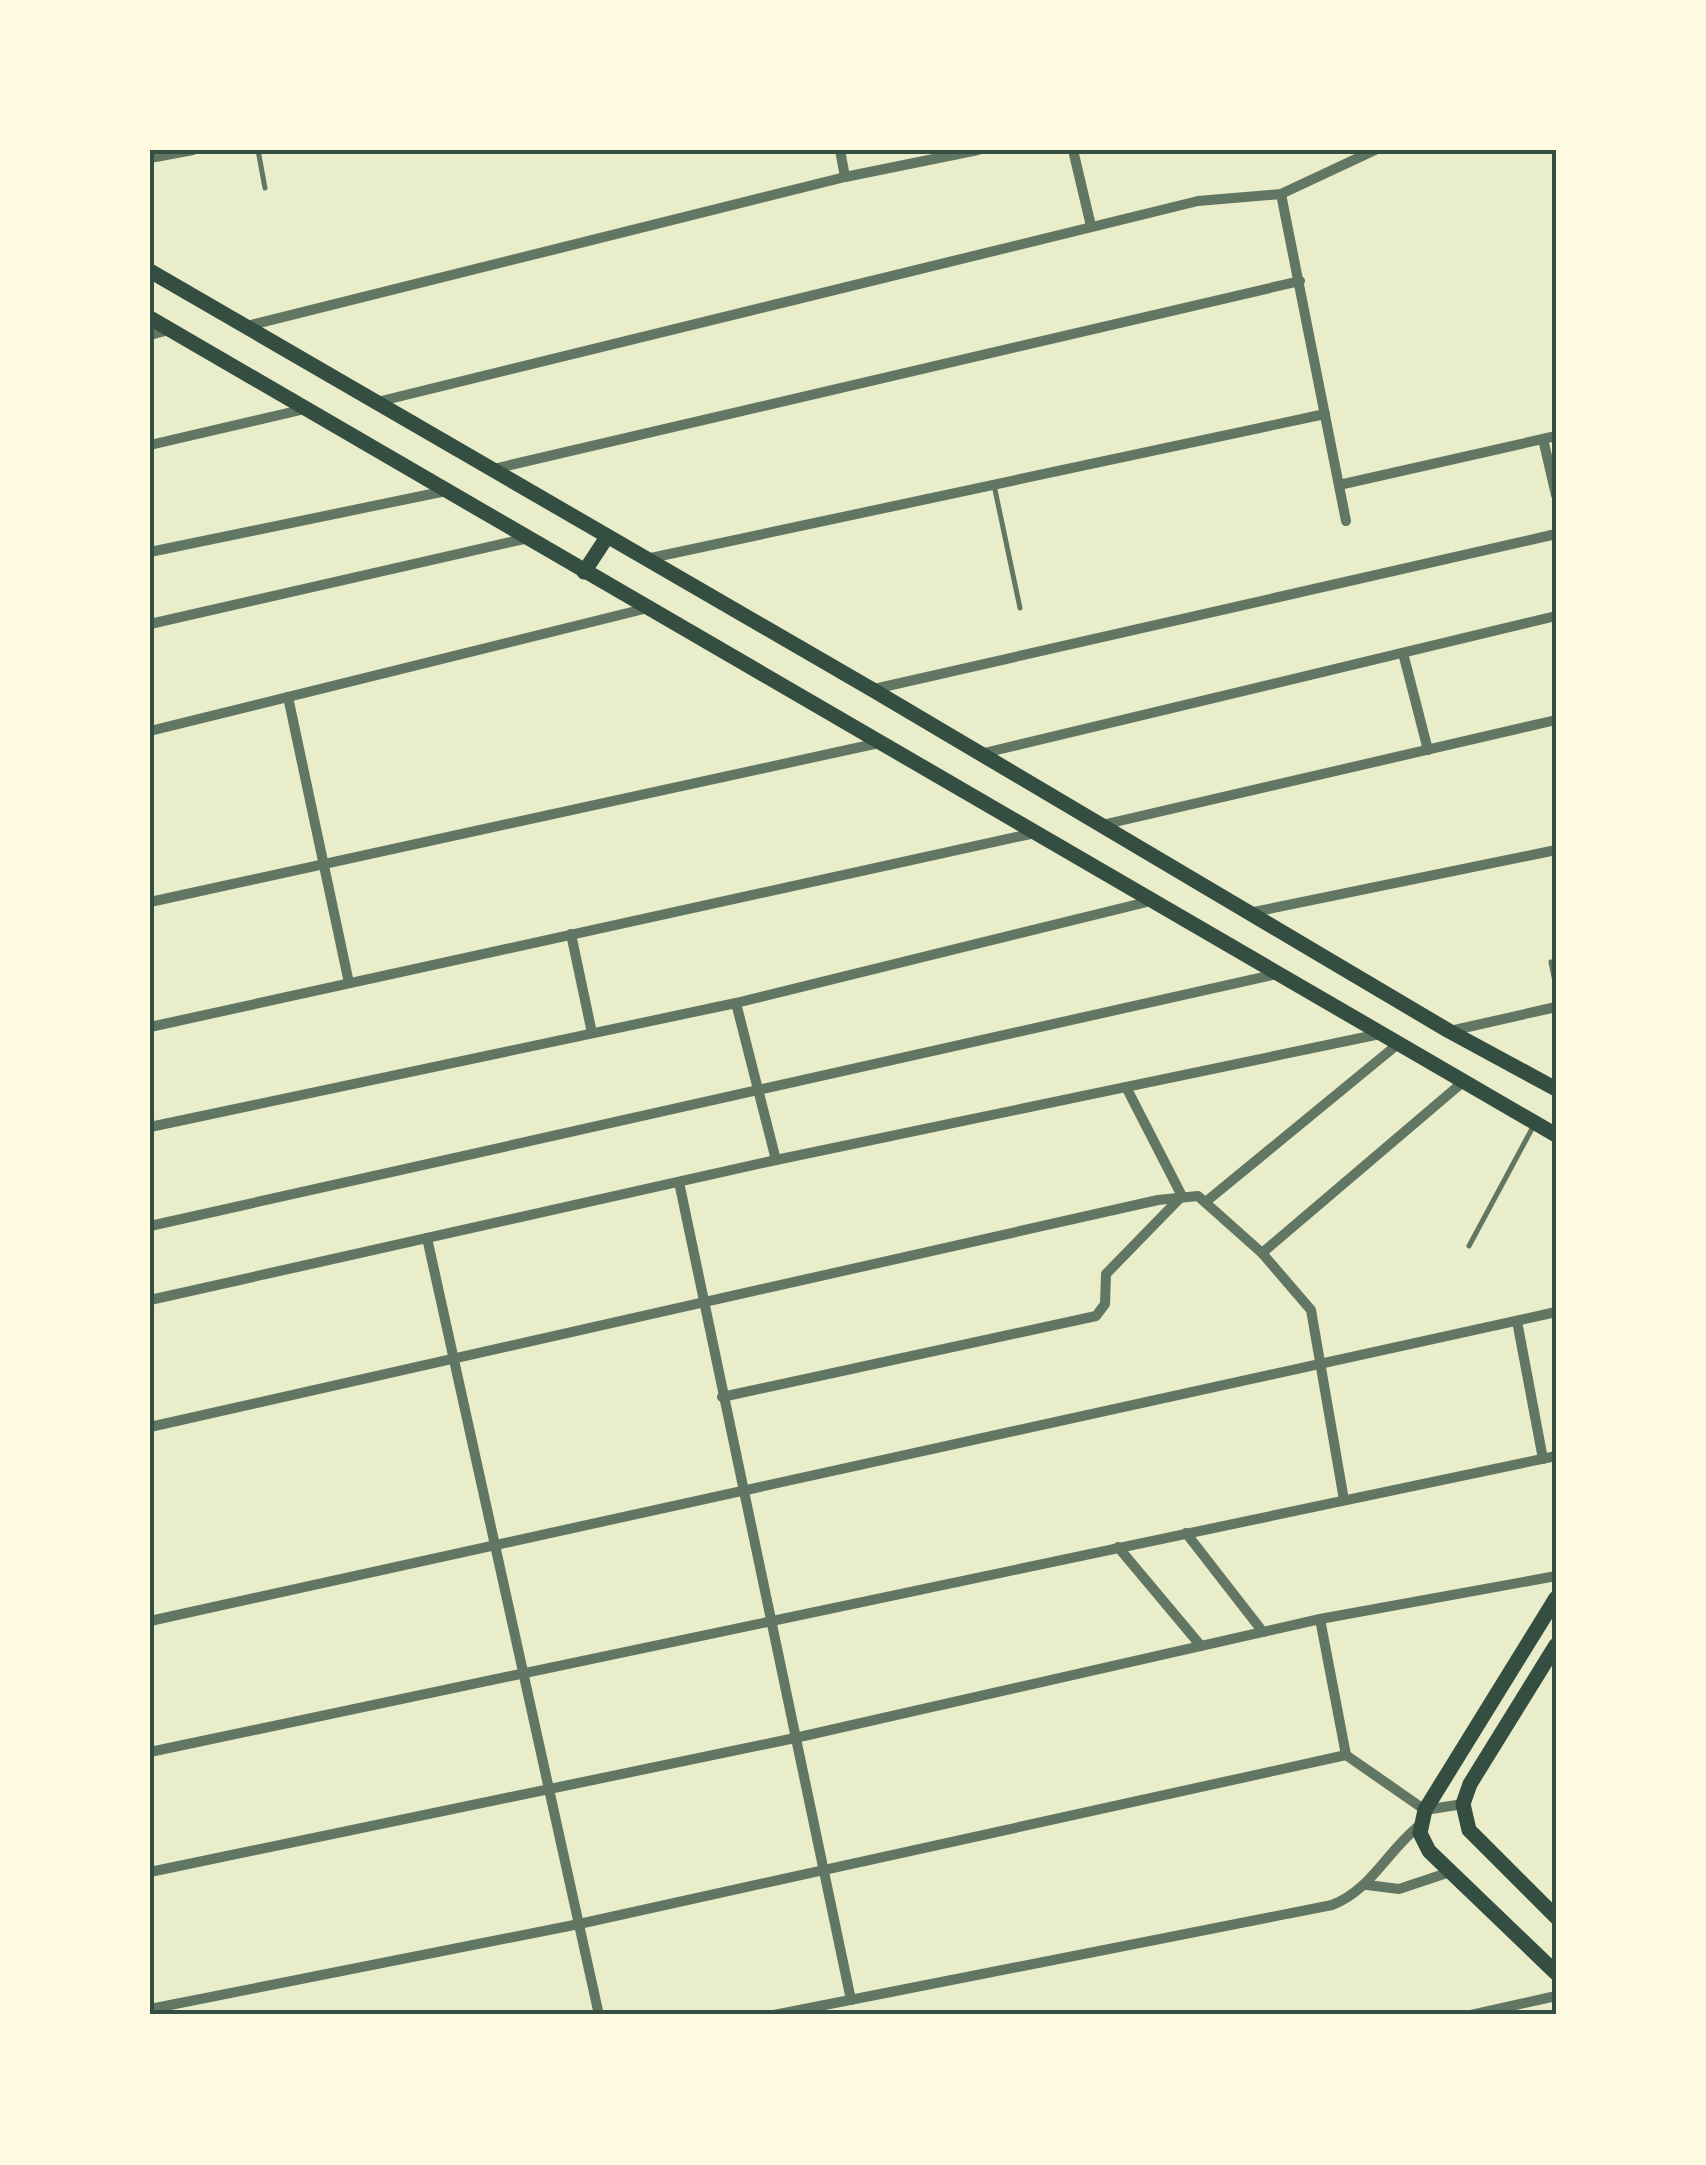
<svg xmlns="http://www.w3.org/2000/svg" width="1706" height="2165" viewBox="0 0 1706 2165" font-family="'Titillium Web',sans-serif">
<style>
.lines{fill:none;stroke-linecap:round;stroke-linejoin:round}
.service{stroke:#617663;stroke-width:5}
.minor{stroke:#617663;stroke-width:10}
.secondary{stroke:#344e41;stroke-width:15}
.primary{stroke:#344e41;stroke-width:15}
.neatline{fill:none;stroke:#344e41;stroke-width:4}
</style>
<rect width="100%" height="100%" fill="#e9edc9"/>
<g class="lines">
<!-- service -->
<g class="service">
<path d="M258 150 265 188"/>
<path d="M994 485 1020 608"/>
<path d="M1551 962 1556 987"/>
<path d="M1469 1246 1534 1125"/>
</g>
<!-- minor -->
<g class="minor">
<path d="M840 150 845 177"/>
<path d="M1073 150 1091 226"/>
<path d="M150 158 193 150"/>
<path d="M1281 194 1346 521"/>
<path d="M247 326 845 177 978 150"/>
<path d="M150 335 169 330"/>
<path d="M377 402 1198 201 1281 194 1375 150"/>
<path d="M1543 439 1556 495"/>
<path d="M150 445 305 409"/>
<path d="M493 469 1300 281"/>
<path d="M1339 485 1556 436"/>
<path d="M150 552 446 491"/>
<path d="M646 559 1325 414"/>
<path d="M150 624 524 539"/>
<path d="M1403 653 1428 750"/>
<path d="M874 689 1556 534"/>
<path d="M288 697 349 983"/>
<path d="M150 731 648 608"/>
<path d="M980 754 1556 616"/>
<path d="M1102 825 1556 720"/>
<path d="M150 902 879 743"/>
<path d="M1249 913 1556 850"/>
<path d="M571 934 592 1033"/>
<path d="M736 1003 776 1160"/>
<path d="M150 1027 1035 833"/>
<path d="M1450 1031 1556 1007"/>
<path d="M150 1127 736 1003 1151 901"/>
<path d="M679 1182 851 2000"/>
<path d="M1208 1200 1398 1044"/>
<path d="M150 1226 1277 974"/>
<path d="M427 1238 599 2015"/>
<path d="M1262 1253 1463 1082"/>
<path d="M150 1300 776 1160 1380 1034"/>
<path d="M1517 1321 1543 1459"/>
<path d="M722 1397 1096 1316 1105 1304 1106 1274 1182 1196 1126 1087"/>
<path d="M150 1427 1158 1200 1198 1196 1262 1253 1311 1310 1344 1500"/>
<path d="M1186 1533 1263 1632"/>
<path d="M1118 1547 1201 1646"/>
<path d="M1320 1619 1346 1755 1425 1810 1463 1804"/>
<path d="M150 1621 1556 1312"/>
<path d="M150 1752 1556 1456"/>
<path d="M150 1872 795 1738 1320 1619 1556 1576"/>
<path d="M1367 1885 1399 1889 1450 1872"/>
<path d="M150 2009 579 1924 1346 1755"/>
<path d="M774 2015 1332 1905C1371 1890 1387 1851 1420 1825"/>
<path d="M1471 2015 1556 1996"/>
</g>
<!-- secondary -->
<g class="secondary">
<path d="M1556 1598 1425 1810 1420 1833 1429 1851 1556 1973"/>
<path d="M1556 1645 1470 1784 1463 1804 1469 1830 1556 1917"/>
</g>
<!-- primary -->
<g class="primary">
<path d="M150 271 873 690 1449 1031 1556 1089"/>
<path d="M150 318 1556 1135"/>
<path d="M584 572 607 537"/>
</g>
</g>
<!-- border -->
<rect width="1706" height="2165" fill="none" stroke="#fefae0" stroke-width="305"/>
<rect x="152" y="152" width="1402" height="1860" class="neatline"/>
</svg>
